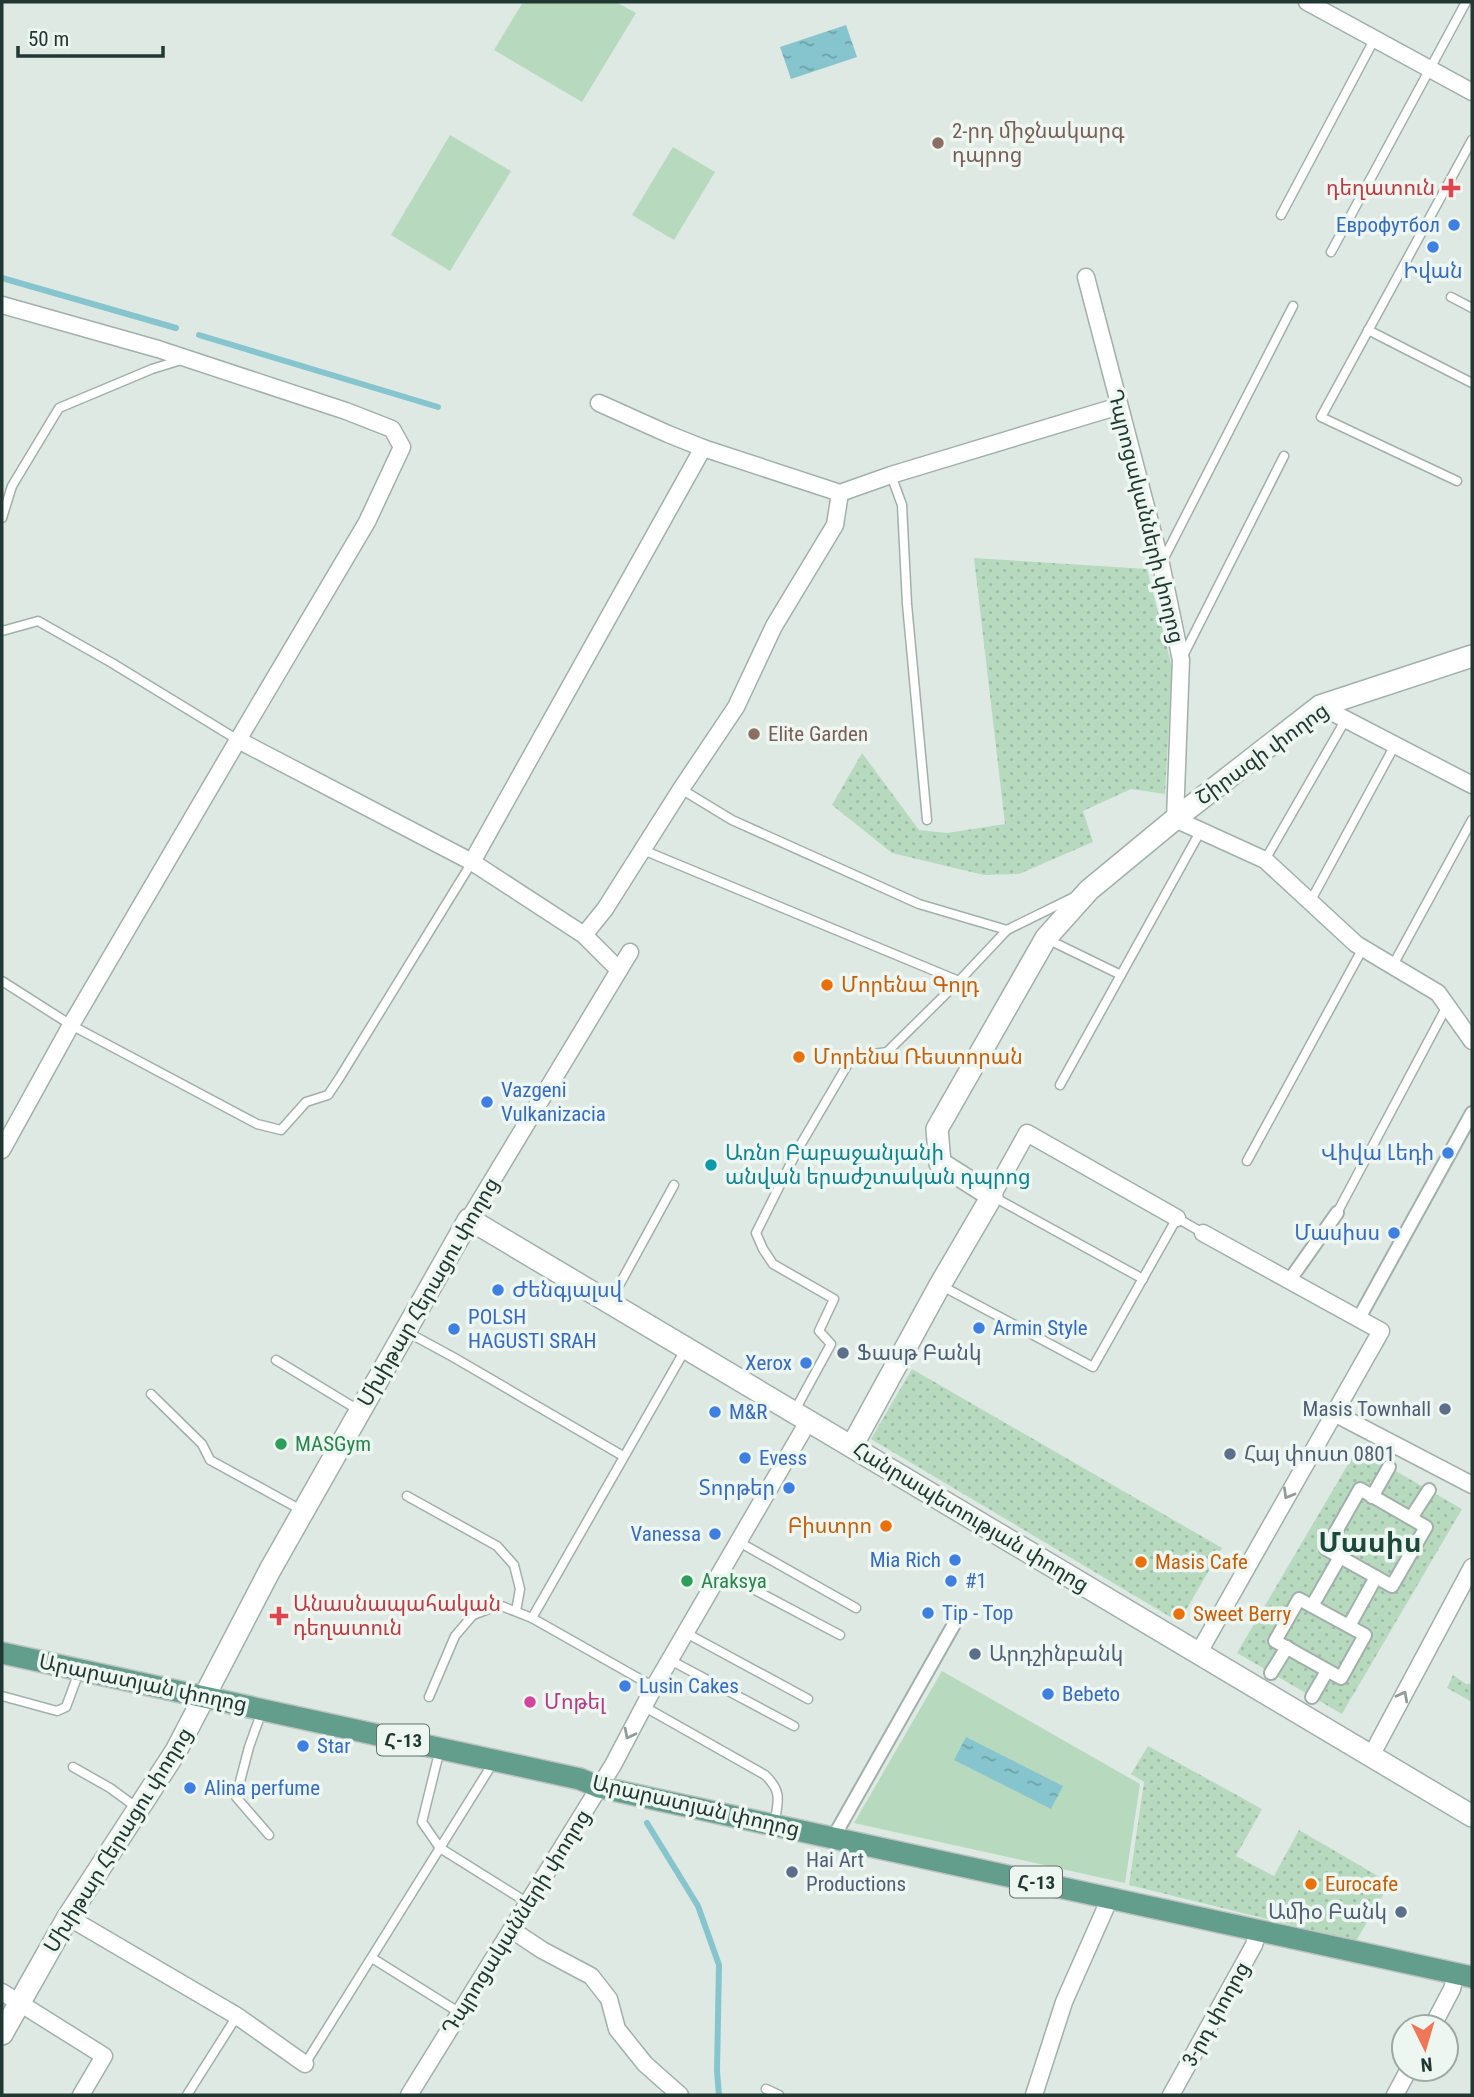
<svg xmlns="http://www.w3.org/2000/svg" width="1474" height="2097" viewBox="0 0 1474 2097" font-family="'Roboto Condensed','Noto Sans Armenian',sans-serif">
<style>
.green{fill:url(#green-dots)}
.pitch{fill:#b7dabf}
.water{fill:url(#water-ripples)}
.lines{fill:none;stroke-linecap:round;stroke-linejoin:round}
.stream{stroke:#86c5ce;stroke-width:6}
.service-casing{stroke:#a1b0ab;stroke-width:11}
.pedestrian-casing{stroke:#a1b0ab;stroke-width:16}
.minor-casing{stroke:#a1b0ab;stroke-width:19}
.tertiary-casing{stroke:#a1b0ab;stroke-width:24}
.primary-casing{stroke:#bcc3c1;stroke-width:24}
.service{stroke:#fff;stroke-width:8}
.pedestrian{stroke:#fff;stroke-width:12}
.minor{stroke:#fff;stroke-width:16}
.tertiary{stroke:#fff;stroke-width:21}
.primary{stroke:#639e8d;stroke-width:21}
.oneway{stroke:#909c98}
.education-dot{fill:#8d6e63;stroke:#eef6f2;stroke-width:2.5}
.health-dot{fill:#e0444e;stroke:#eef6f2;stroke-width:2.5}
.shop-dot{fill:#3f7fe0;stroke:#eef6f2;stroke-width:2.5}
.food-dot{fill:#e8710a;stroke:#eef6f2;stroke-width:2.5}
.culture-dot{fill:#0f9aa8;stroke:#eef6f2;stroke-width:2.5}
.service-dot{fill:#5c6f8a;stroke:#eef6f2;stroke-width:2.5}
.leisure-dot{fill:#2e9e5b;stroke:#eef6f2;stroke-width:2.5}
.hotel-dot{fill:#d1479c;stroke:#eef6f2;stroke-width:2.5}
.labels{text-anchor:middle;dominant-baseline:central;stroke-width:7;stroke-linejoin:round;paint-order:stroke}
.shield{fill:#eef6f2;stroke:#5e716b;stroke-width:2}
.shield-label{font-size:19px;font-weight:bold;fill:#203831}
.education-label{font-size:21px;fill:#785e54;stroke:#eef6f2;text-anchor:start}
.health-label{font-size:21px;fill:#be3a42;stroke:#eef6f2;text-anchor:end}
.shop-label{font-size:21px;fill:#366cbe;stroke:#eef6f2;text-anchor:start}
.street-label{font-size:21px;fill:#203831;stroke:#eef6f2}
.food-label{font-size:21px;fill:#c56008;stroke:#eef6f2;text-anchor:start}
.culture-label{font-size:21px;fill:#0d838f;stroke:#eef6f2;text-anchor:start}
.service-label{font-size:21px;fill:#4e5e75;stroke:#eef6f2;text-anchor:start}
.leisure-label{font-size:21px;fill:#27864d;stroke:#eef6f2;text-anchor:start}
.hotel-label{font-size:21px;fill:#b23c85;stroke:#eef6f2;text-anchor:start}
.district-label{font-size:28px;font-weight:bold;fill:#1d493d;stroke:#eef6f2}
</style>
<defs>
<pattern id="green-dots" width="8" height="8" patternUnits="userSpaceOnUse" patternTransform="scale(1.75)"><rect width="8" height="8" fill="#b7dabf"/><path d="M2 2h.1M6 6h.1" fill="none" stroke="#9dbca5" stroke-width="1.8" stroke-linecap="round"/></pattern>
<pattern id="water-ripples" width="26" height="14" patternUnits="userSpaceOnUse" patternTransform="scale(1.75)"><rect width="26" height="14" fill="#86c5ce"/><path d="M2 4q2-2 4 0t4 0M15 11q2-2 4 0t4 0" fill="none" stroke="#6da1a8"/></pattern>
</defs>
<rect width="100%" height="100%" fill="#dee9e4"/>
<!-- green -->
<g class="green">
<path d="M974 558 1147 569 1172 667 1165 794 1131 789 1083 811 1093 842 1019 874 984 875 892 853 832 805 862 753 919 830 947 833 1005 824Z"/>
<path d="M912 1369 1222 1548 1179 1622 871 1439Z"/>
<path d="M1357 1449 1462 1509 1342 1714 1237 1653Z"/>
<path d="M1453 1675 1466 1684H1472V1702L1447 1688Z"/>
<path d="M1148 1746 1262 1809 1236 1856 1274 1876 1299 1830 1390 1883 1356 1941 1129 1885 1144 1782 1131 1774Z"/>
</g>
<!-- pitch -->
<g class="pitch">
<path d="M523 2H616L636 13 582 102 494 50Z"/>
<path d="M450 135 511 171 450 271 391 235Z"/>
<path d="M673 147 715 172 674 240 632 215Z"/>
<path d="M942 1671 1140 1784 1125 1883 854 1823Z"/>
</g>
<!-- water -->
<g class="water">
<path d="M846 25 857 57 791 79 780 47Z"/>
<path d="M966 1737 1063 1786 1051 1809 954 1760Z"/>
</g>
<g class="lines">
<!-- stream -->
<g class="stream">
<path d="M2 278 176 328"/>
<path d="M199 335 438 407"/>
<path d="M647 1823 698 1906 719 1965 717 2071 719 2095"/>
</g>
<defs>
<g id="service">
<path d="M1281 215 1374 40"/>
<path d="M1331 252 1466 2"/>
<path d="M1451 297 1472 308"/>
<path d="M1368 330 1472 383"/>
<path d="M891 475 902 505 907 604 927 820"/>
<path d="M1457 481 1321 417 1472 140"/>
<path d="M2 518 12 486 59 408 152 369 181 360"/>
<path d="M1162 562 1293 306"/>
<path d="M2 631 38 621 112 663 238 740"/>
<path d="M1183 656 1284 456"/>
<path d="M681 789 732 820 919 904 1007 930 1074 897"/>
<path d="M643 850 959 981"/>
<path d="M1265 860 1346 719"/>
<path d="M1310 902 1395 745"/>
<path d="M1049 940 1121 975"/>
<path d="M1393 965 1472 820"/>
<path d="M2 981 71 1025 257 1124 281 1130 306 1102 328 1095 340 1077 472 862"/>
<path d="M1060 1085 1200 832"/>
<path d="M1247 1161 1363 948"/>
<path d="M992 1196 1143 1279"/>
<path d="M1337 1213 1447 1006"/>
<path d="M940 1285 1093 1367 1177 1218 1203 1233"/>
<path d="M610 1302 674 1185"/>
<path d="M407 1332 453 1357 623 1456"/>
<path d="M276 1360 360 1411"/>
<path d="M151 1394 202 1444 210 1460 303 1511"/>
<path d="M794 1412 831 1344 819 1331 834 1299 773 1264 763 1249 756 1233 798 1149 852 1057 887 1052 959 981 1007 930"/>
<path d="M407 1496 497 1546 514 1565 520 1589 516 1611"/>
<path d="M739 1542 856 1608"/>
<path d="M721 1572 840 1635"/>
<path d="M532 1618 685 1350"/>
<path d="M686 1633 808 1699"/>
<path d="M670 1660 794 1726"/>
<path d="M2 1696 57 1711 66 1707 79 1672"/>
<path d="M429 1697 455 1636 473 1615 499 1605 532 1618 654 1687"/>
<path d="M643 1706 765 1775C783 1792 778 1802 774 1825"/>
<path d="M262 1711 249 1747 236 1797 269 1835"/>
<path d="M440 1749 422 1822 440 1848 528 1903"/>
<path d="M73 1767 110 1788 136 1807"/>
<path d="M372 1958 460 2013"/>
<path d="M305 2064 493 1763"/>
<path d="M766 2089 779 2095"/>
<path d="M187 2095 237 2016"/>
</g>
<g id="pedestrian">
<path d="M1289 1281 1337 1213"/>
<path d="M1359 1318 1472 1113"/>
<path d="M1360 1489 1426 1527 1392 1586 1326 1549Z"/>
<path d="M1372 1497 1389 1467"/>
<path d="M1411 1518 1429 1490"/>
<path d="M1299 1599 1365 1635 1341 1678 1275 1641Z"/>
<path d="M1312 1606 1340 1557"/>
<path d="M1349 1626 1376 1577"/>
<path d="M1271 1673 1287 1647"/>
<path d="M1312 1697 1327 1671"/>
<path d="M833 1838 957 1619"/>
</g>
<g id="minor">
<path d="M1307 2 1472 92"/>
<path d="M1086 277 1161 564 1181 660 1175 819 1265 860 1356 944 1438 993 1472 1041"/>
<path d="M2 305 158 349 346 411 392 429 402 447 367 522 238 740"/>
<path d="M599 403 668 434 703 448 840 493 891 475 1119 406"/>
<path d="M1320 706 1472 785"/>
<path d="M472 862 703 448"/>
<path d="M584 935 605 909 681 789 736 707 774 626 835 525 840 493"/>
<path d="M2 1150 71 1025 238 740 472 862 584 935 619 970"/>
<path d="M992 1196 1027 1133 1177 1218"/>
<path d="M469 1219 630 952"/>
<path d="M1334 1413 1472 1485"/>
<path d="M1198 1654 1381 1331 1203 1233"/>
<path d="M1371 1756 1472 1567"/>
<path d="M68 1917 237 2016 305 2064"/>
<path d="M512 1930 542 1950 591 1976 609 1999 617 2029 645 2064 680 2095"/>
<path d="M2 1992 104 2056 81 2095"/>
<path d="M1432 2027 1452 1989 1456 1974"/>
<path d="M409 2095 613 1765 654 1687 809 1420"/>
<path d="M1034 2095 1064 2002 1110 1898"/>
<path d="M1171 2095 1254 1945 1258 1931"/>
<path d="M1395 2095 1409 2069"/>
</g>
<g id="tertiary">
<path d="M852 1446 940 1285 992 1196 940 1163 937 1129 1046 938 1089 890 1175 819 1320 706 1472 656"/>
<path d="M2 2034 68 1917 176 1751 270 1570 469 1219 1472 1816"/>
</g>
<path id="primary" d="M2 1653 580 1779 599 1787 1472 1977"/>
</defs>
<!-- service casing -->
<use href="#service" class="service-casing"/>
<!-- pedestrian casing -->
<use href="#pedestrian" class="pedestrian-casing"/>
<!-- minor casing -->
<use href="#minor" class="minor-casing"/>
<!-- tertiary casing -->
<use href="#tertiary" class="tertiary-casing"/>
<!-- primary casing -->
<use href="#primary" class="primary-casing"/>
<!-- service -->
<use href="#service" class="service"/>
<!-- pedestrian -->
<use href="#pedestrian" class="pedestrian"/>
<!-- minor -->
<use href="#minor" class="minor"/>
<!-- tertiary -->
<use href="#tertiary" class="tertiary"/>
<!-- primary -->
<use href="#primary" class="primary"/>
</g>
<!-- one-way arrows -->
<defs><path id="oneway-chevron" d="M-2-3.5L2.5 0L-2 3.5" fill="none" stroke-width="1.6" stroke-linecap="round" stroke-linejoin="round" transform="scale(1.75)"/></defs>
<g class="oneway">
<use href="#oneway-chevron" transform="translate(1288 1494) rotate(120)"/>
<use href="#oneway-chevron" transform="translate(1403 1696) rotate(-62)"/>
<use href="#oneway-chevron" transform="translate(629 1734) rotate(117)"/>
</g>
<!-- markers -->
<g class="education-dot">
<circle cx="938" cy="143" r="7"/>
<circle cx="754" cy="734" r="7"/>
</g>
<g class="health-dot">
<path d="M1447.5 177.5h7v7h7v7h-7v7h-7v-7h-7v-7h7z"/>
<path d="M275.5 1605.5h7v7h7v7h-7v7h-7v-7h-7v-7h7z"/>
</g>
<g class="shop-dot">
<circle cx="1454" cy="225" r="7"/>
<circle cx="1433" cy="247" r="7"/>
<circle cx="487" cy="1102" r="7"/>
<circle cx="1448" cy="1153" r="7"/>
<circle cx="1394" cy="1233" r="7"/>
<circle cx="498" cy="1290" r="7"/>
<circle cx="979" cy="1328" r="7"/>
<circle cx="454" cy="1329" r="7"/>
<circle cx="806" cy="1363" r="7"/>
<circle cx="715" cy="1412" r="7"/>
<circle cx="745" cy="1458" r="7"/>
<circle cx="789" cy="1488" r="7"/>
<circle cx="715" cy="1534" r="7"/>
<circle cx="955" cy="1560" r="7"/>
<circle cx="951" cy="1581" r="7"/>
<circle cx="928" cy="1613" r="7"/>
<circle cx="625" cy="1686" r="7"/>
<circle cx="1048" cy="1694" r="7"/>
<circle cx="303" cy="1746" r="7"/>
<circle cx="190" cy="1788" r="7"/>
</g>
<g class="food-dot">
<circle cx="827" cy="985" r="7"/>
<circle cx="799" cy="1057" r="7"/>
<circle cx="886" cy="1526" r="7"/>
<circle cx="1141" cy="1562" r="7"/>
<circle cx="1179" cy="1614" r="7"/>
<circle cx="1311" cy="1884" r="7"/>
</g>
<circle class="culture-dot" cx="711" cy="1165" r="7"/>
<g class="service-dot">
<circle cx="843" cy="1353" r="7"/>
<circle cx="1445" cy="1409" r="7"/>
<circle cx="1230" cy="1454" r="7"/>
<circle cx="975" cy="1654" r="7"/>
<circle cx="792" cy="1872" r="7"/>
<circle cx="1401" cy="1912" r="7"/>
</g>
<g class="leisure-dot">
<circle cx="281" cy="1444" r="7"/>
<circle cx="687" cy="1581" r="7"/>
</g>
<circle class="hotel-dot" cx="530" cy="1702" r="7"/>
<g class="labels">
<!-- shield labels -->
<g class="shield">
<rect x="377" y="1724.5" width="52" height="31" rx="5"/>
<rect x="1010" y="1866.5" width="52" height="31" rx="5"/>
</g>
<g class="shield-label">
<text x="403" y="1740">Հ-13</text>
<text x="1036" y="1882">Հ-13</text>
</g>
<!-- education labels -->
<g class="education-label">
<text x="952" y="131">2-րդ միջնակարգ<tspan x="952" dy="24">դպրոց</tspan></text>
<text x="768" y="734">Elite Garden</text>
</g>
<!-- health labels -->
<g class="health-label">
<text x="1435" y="188">դեղատուն</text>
<text x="293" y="1604" text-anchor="start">Անասնապահական<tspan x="293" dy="24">դեղատուն</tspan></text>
</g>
<!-- shop labels -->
<g class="shop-label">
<text x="1440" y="225" text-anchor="end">Еврофутбол</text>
<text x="1433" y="271" text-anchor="middle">Իվան</text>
<text x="501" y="1090">Vazgeni<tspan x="501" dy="24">Vulkanizacia</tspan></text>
<text x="1434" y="1153" text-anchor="end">Վիվա Լեդի</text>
<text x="1380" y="1233" text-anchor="end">Մասիսս</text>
<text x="512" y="1290">Ժենգյալսվ</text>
<text x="468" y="1317">POLSH<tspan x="468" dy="24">HAGUSTI SRAH</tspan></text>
<text x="993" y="1328">Armin Style</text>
<text x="792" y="1363" text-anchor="end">Xerox</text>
<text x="729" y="1412">M&amp;R</text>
<text x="759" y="1458">Evess</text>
<text x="775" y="1488" text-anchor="end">Տորթեր</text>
<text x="701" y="1534" text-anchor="end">Vanessa</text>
<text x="941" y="1560" text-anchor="end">Mia Rich</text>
<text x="965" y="1581">#1</text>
<text x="942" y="1613">Tip - Top</text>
<text x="639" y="1686">Lusin Cakes</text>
<text x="1062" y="1694">Bebeto</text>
<text x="317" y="1746">Star</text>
<text x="204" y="1788">Alina perfume</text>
</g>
<!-- street labels -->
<g class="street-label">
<text transform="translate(1146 516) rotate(76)">Դպրոցականների փողոց</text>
<text transform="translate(1262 754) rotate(-36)">Շիրազի փողոց</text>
<text transform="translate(428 1292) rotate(-60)">Մխիթար Հերացու փողոց</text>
<text transform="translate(971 1517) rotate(31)">Հանրապետության փողոց</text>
<text transform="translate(143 1683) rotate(12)">Արարատյան փողոց</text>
<text transform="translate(696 1806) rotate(13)">Արարատյան փողոց</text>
<text transform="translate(118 1840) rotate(-58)">Մխիթար Հերացու փողոց</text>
<text transform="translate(516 1922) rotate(-58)">Դպրոցականների փողոց</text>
<text transform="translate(1216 2014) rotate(-61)">3-րդ փողոց</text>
</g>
<!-- food labels -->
<g class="food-label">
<text x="841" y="985">Մորենա Գոլդ</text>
<text x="813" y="1057">Մորենա Ռեստորան</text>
<text x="872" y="1526" text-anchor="end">Բիստրո</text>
<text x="1155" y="1562">Masis Cafe</text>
<text x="1193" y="1614">Sweet Berry</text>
<text x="1325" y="1884">Eurocafe</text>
</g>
<!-- culture labels -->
<g class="culture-label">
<text x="725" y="1153">Առնո Բաբաջանյանի<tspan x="725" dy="24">անվան երաժշտական դպրոց</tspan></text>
</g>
<!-- service labels -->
<g class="service-label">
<text x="857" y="1353">Ֆասթ Բանկ</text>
<text x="1431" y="1409" text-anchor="end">Masis Townhall</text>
<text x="1244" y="1454">Հայ փոստ 0801</text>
<text x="989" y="1654">Արդշինբանկ</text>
<text x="806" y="1860">Hai Art<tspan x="806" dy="24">Productions</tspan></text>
<text x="1387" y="1912" text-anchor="end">Ամիօ Բանկ</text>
</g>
<!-- leisure labels -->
<g class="leisure-label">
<text x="295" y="1444">MASGym</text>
<text x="701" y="1581">Araksya</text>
</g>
<!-- hotel labels -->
<g class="hotel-label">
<text x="544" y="1702">Մոթել</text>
</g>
<!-- district labels -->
<g class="district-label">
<text x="1370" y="1542">Մասիս</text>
</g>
</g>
<!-- border -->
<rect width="1474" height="2097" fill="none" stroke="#203831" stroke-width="7"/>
<!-- north arrow -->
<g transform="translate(1425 2048) rotate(175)"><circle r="33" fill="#eef6f2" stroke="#9caaa5" stroke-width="2"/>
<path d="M0-5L12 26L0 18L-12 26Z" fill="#ee7757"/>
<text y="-10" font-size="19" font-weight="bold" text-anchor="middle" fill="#203831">N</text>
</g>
<!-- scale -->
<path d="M18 46v10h145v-10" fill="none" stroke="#203831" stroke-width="3.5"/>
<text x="28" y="46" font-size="21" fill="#203831" stroke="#eef6f2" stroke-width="5" paint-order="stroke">50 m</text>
</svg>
